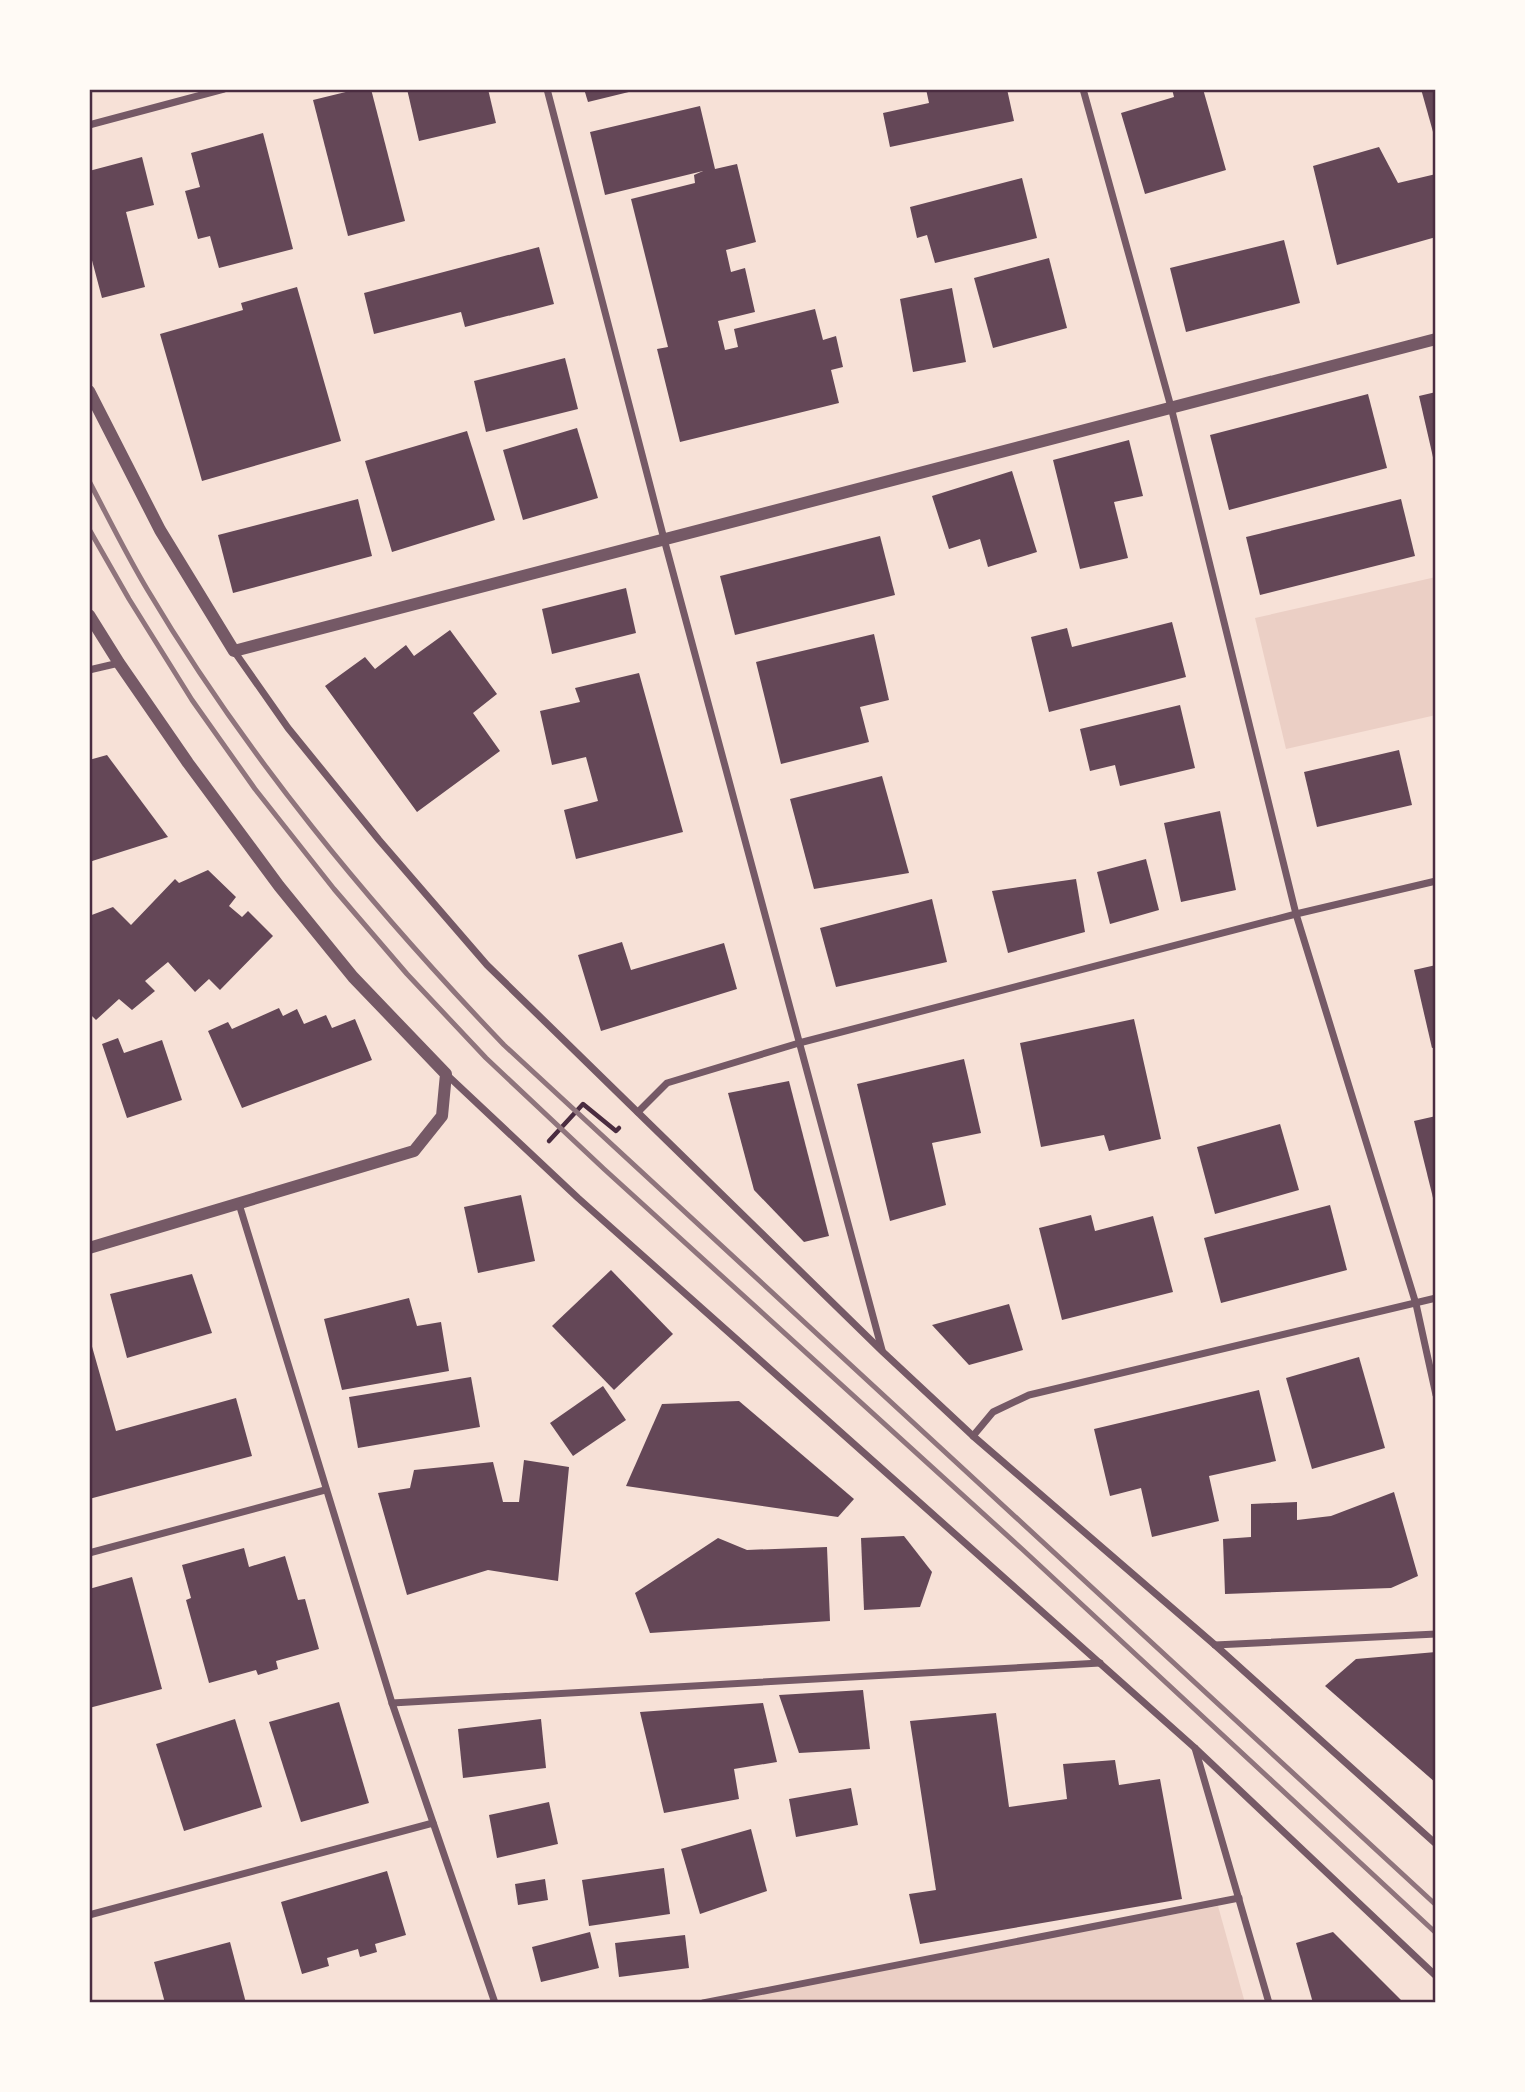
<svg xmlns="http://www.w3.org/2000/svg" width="1525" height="2092" viewBox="0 0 1525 2092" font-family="'Open Sans',sans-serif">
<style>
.green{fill:#ebcfc5}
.building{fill:#644757}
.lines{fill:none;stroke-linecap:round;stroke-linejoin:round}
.path{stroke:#4a2c40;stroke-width:4.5}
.minor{stroke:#755966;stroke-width:7}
.tertiary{stroke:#755966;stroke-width:12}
.rail{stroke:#8f747c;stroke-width:5}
.neatline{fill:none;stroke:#4a2c40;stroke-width:2.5}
</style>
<rect width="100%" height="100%" fill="#f7e1d7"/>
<!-- green -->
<g class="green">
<path d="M1436 577V715L1286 749 1255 618Z"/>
<path d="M1218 1906 1245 2003H702Z"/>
</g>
<!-- building -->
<g class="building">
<path d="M358 89H371L405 221 348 236 313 100Z"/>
<path d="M407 89H488L496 123 419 141Z"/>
<path d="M584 89H637V90L588 102Z"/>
<path d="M926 89H1007L1014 121 890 147 883 113 929 103Z"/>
<path d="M1172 89H1203L1226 170 1145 194 1121 113 1174 97Z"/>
<path d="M1421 89H1436V139H1435Z"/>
<path d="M700 106 715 169 737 164 756 242 726 250 731 272 745 268 755 312 718 321 725 350 738 347 734 329 815 309 823 340 836 336 843 367 831 370 839 403 680 442 657 349 668 347 631 199 695 183 694 175 703 171 605 195 590 132Z"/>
<path d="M263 133 293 249 219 268 210 236 198 239 185 191 200 187 191 153Z"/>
<path d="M1379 147 1398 183 1436 174V237L1337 265 1313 166Z"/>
<path d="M142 157 154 205 126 212 145 287 102 298 89 249V171Z"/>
<path d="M1022 178 1037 238 935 263 927 235 917 238 910 207Z"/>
<path d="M1284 240 1300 303 1186 332 1170 268Z"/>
<path d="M539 247 554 304 465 327 461 312 374 334 364 293Z"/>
<path d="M1049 258 1067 328 993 348 974 278Z"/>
<path d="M297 287 341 441 202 481 160 334 243 310 241 303Z"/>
<path d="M952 288 966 362 913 372 900 299Z"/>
<path d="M565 358 578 409 486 432 474 381Z"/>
<path d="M1436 392V466H1435L1419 396Z"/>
<path d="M1368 394 1387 468 1229 510 1210 435Z"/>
<path d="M577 428 598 498 523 520 503 450Z"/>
<path d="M467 431 495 520 392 552 365 461Z"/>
<path d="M1129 440 1143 496 1114 502 1128 558 1080 569 1053 460Z"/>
<path d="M1012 471 1037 552 988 567 980 539 949 549 932 496Z"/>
<path d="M358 499 372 556 233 593 218 535Z"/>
<path d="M1401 499 1415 556 1260 595 1246 537Z"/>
<path d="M880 536 895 595 735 635 720 576Z"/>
<path d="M626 588 636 633 552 654 542 609Z"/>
<path d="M1172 622 1186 677 1049 712 1031 637 1067 628 1072 647Z"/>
<path d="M450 630 497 694 473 713 500 751 417 812 325 686 365 657 375 669 406 645 414 656Z"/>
<path d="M874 634 889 700 860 707 869 742 781 764 756 662Z"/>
<path d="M639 673 683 832 576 859 564 810 598 801 586 757 552 765 540 711 580 702 575 688Z"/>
<path d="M1180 705 1195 768 1120 786 1115 765 1090 771 1080 729Z"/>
<path d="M1399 750 1412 805 1317 827 1304 772Z"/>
<path d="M107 755 168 837 89 862V760Z"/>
<path d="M882 776 909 873 814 889 790 799Z"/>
<path d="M1220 811 1236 890 1181 902 1164 823Z"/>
<path d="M1146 859 1159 910 1110 924 1097 872Z"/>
<path d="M208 870 236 897 229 906 242 917 248 911 273 936 220 990 209 979 195 992 168 962 145 981 155 991 132 1010 119 999 96 1020 89 1013V916L113 907 131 925 175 879 179 883Z"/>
<path d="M1076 879 1085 932 1008 953 992 891Z"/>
<path d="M932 899 947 962 836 987 820 928Z"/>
<path d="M622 942 631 970 724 943 737 989 601 1031 578 955Z"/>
<path d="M1436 965V1047L1432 1048 1414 970Z"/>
<path d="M279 1008 283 1016 297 1009 304 1024 326 1015 332 1028 355 1019 372 1060 242 1108 208 1031 228 1022 232 1029Z"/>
<path d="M1134 1019 1161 1139 1109 1151 1104 1135 1041 1147 1020 1043Z"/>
<path d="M118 1038 124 1053 162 1040 182 1100 127 1118 102 1044Z"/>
<path d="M964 1059 981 1133 932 1143 946 1205 890 1221 857 1084Z"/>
<path d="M789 1081 829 1236 804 1242 754 1190 728 1093Z"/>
<path d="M1436 1116V1206H1435L1414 1121Z"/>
<path d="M1280 1124 1299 1190 1215 1214 1197 1147Z"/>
<path d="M521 1195 535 1261 478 1273 464 1207Z"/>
<path d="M1330 1205 1347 1270 1221 1303 1204 1238Z"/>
<path d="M1091 1215 1095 1231 1153 1216 1173 1292 1062 1320 1039 1228Z"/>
<path d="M611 1270 673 1334 614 1390 552 1326Z"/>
<path d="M192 1274 212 1333 127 1358 110 1294Z"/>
<path d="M409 1298 417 1326 441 1322 449 1371 342 1390 324 1319Z"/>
<path d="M1009 1304 1023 1350 969 1365 932 1325Z"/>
<path d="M89 1336 116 1431 236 1398 252 1456 89 1499Z"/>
<path d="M1359 1357 1385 1448 1312 1469 1286 1378Z"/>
<path d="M471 1377 480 1427 358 1448 349 1397Z"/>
<path d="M603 1386 626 1420 573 1456 550 1423Z"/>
<path d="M1259 1390 1276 1461 1209 1476 1219 1521 1152 1537 1141 1488 1110 1496 1094 1429Z"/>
<path d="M739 1401 854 1499 838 1517 626 1486 662 1404Z"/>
<path d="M524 1460 569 1467 558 1581 488 1570 407 1595 378 1493 410 1488 414 1470 493 1462 503 1502H519Z"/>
<path d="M1394 1492 1418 1576 1391 1588 1225 1594 1223 1539 1251 1537V1504L1297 1502V1520L1331 1516Z"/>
<path d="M904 1536 932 1572 920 1607 864 1610 861 1538Z"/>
<path d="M718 1538 747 1550 827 1547 830 1621 650 1633 635 1593Z"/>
<path d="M244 1548 249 1567 285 1556 298 1600 305 1599 319 1649 276 1661 278 1669 258 1675 256 1670 209 1683 186 1600 191 1598 182 1565Z"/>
<path d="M132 1577 162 1689 89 1708V1589Z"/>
<path d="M1436 1652V1783L1325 1686 1356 1659Z"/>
<path d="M863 1690 870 1749 799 1753 779 1695Z"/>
<path d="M339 1702 369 1803 301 1822 269 1722Z"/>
<path d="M763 1703 777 1762 734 1769 739 1799 664 1813 640 1712Z"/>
<path d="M996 1713 1009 1807 1067 1799 1063 1764 1115 1760 1119 1785 1160 1779 1182 1899 920 1944 909 1894 936 1890 910 1721Z"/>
<path d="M235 1719 262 1807 184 1831 156 1744Z"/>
<path d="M541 1719 546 1768 463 1778 458 1729Z"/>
<path d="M851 1788 858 1825 796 1837 789 1799Z"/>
<path d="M549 1802 558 1844 497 1858 489 1815Z"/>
<path d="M751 1829 767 1891 700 1914 681 1849Z"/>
<path d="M664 1868 670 1914 589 1926 582 1880Z"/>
<path d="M387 1871 406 1935 375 1944 377 1952 360 1957 358 1949 327 1958 329 1966 302 1974 281 1902Z"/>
<path d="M545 1879 548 1900 518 1905 515 1884Z"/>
<path d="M590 1932 599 1968 541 1982 532 1947Z"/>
<path d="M1333 1932 1404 2003H1313L1296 1943Z"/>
<path d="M685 1935 689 1968 619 1977 615 1943Z"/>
<path d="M230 1942 246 2003H165L154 1962Z"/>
</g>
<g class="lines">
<!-- path -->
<path class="path" d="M549 1141 583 1104 616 1131 619 1128"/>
<!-- minor -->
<g class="minor">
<path d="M547 89 664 539 882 1350"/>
<path d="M1083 89 1171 407 1296 914 1416 1304 1436 1395"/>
<path d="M89 125 224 89"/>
<path d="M234 651 288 728 379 840 487 965 883 1352 973 1436 1215 1645 1436 1844"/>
<path d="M89 670 119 663"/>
<path d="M446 1074 578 1198 1195 1748 1436 1976"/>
<path d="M638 1112 667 1083 799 1043 1296 914 1436 881"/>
<path d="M239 1204 392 1703 495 2003"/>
<path d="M973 1436 993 1412 1029 1395 1436 1298"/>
<path d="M89 1553 325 1490"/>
<path d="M1215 1645 1436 1634"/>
<path d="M392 1703 1100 1663"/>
<path d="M1195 1748 1269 2003"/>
<path d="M89 1915 433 1823"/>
<path d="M703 2003 1239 1898"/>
</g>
<!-- tertiary -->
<g class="tertiary">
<path d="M89 391 160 530 234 651 1436 339"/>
<path d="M89 615 119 663 188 763 279 886 353 977 446 1074 442 1116 414 1151 89 1248"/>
</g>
<!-- rail -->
<g class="rail">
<path d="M89 481C108 517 126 554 147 589 246 756 370 905 504 1045L1436 1905"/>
<path d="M89 529 129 599 192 700 255 789 334 889 407 974 486 1058 604 1169 1022 1549 1436 1933"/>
</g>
</g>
<!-- border -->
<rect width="1525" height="2092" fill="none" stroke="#fffaf5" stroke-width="182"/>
<rect x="91" y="91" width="1343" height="1910" class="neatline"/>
</svg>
